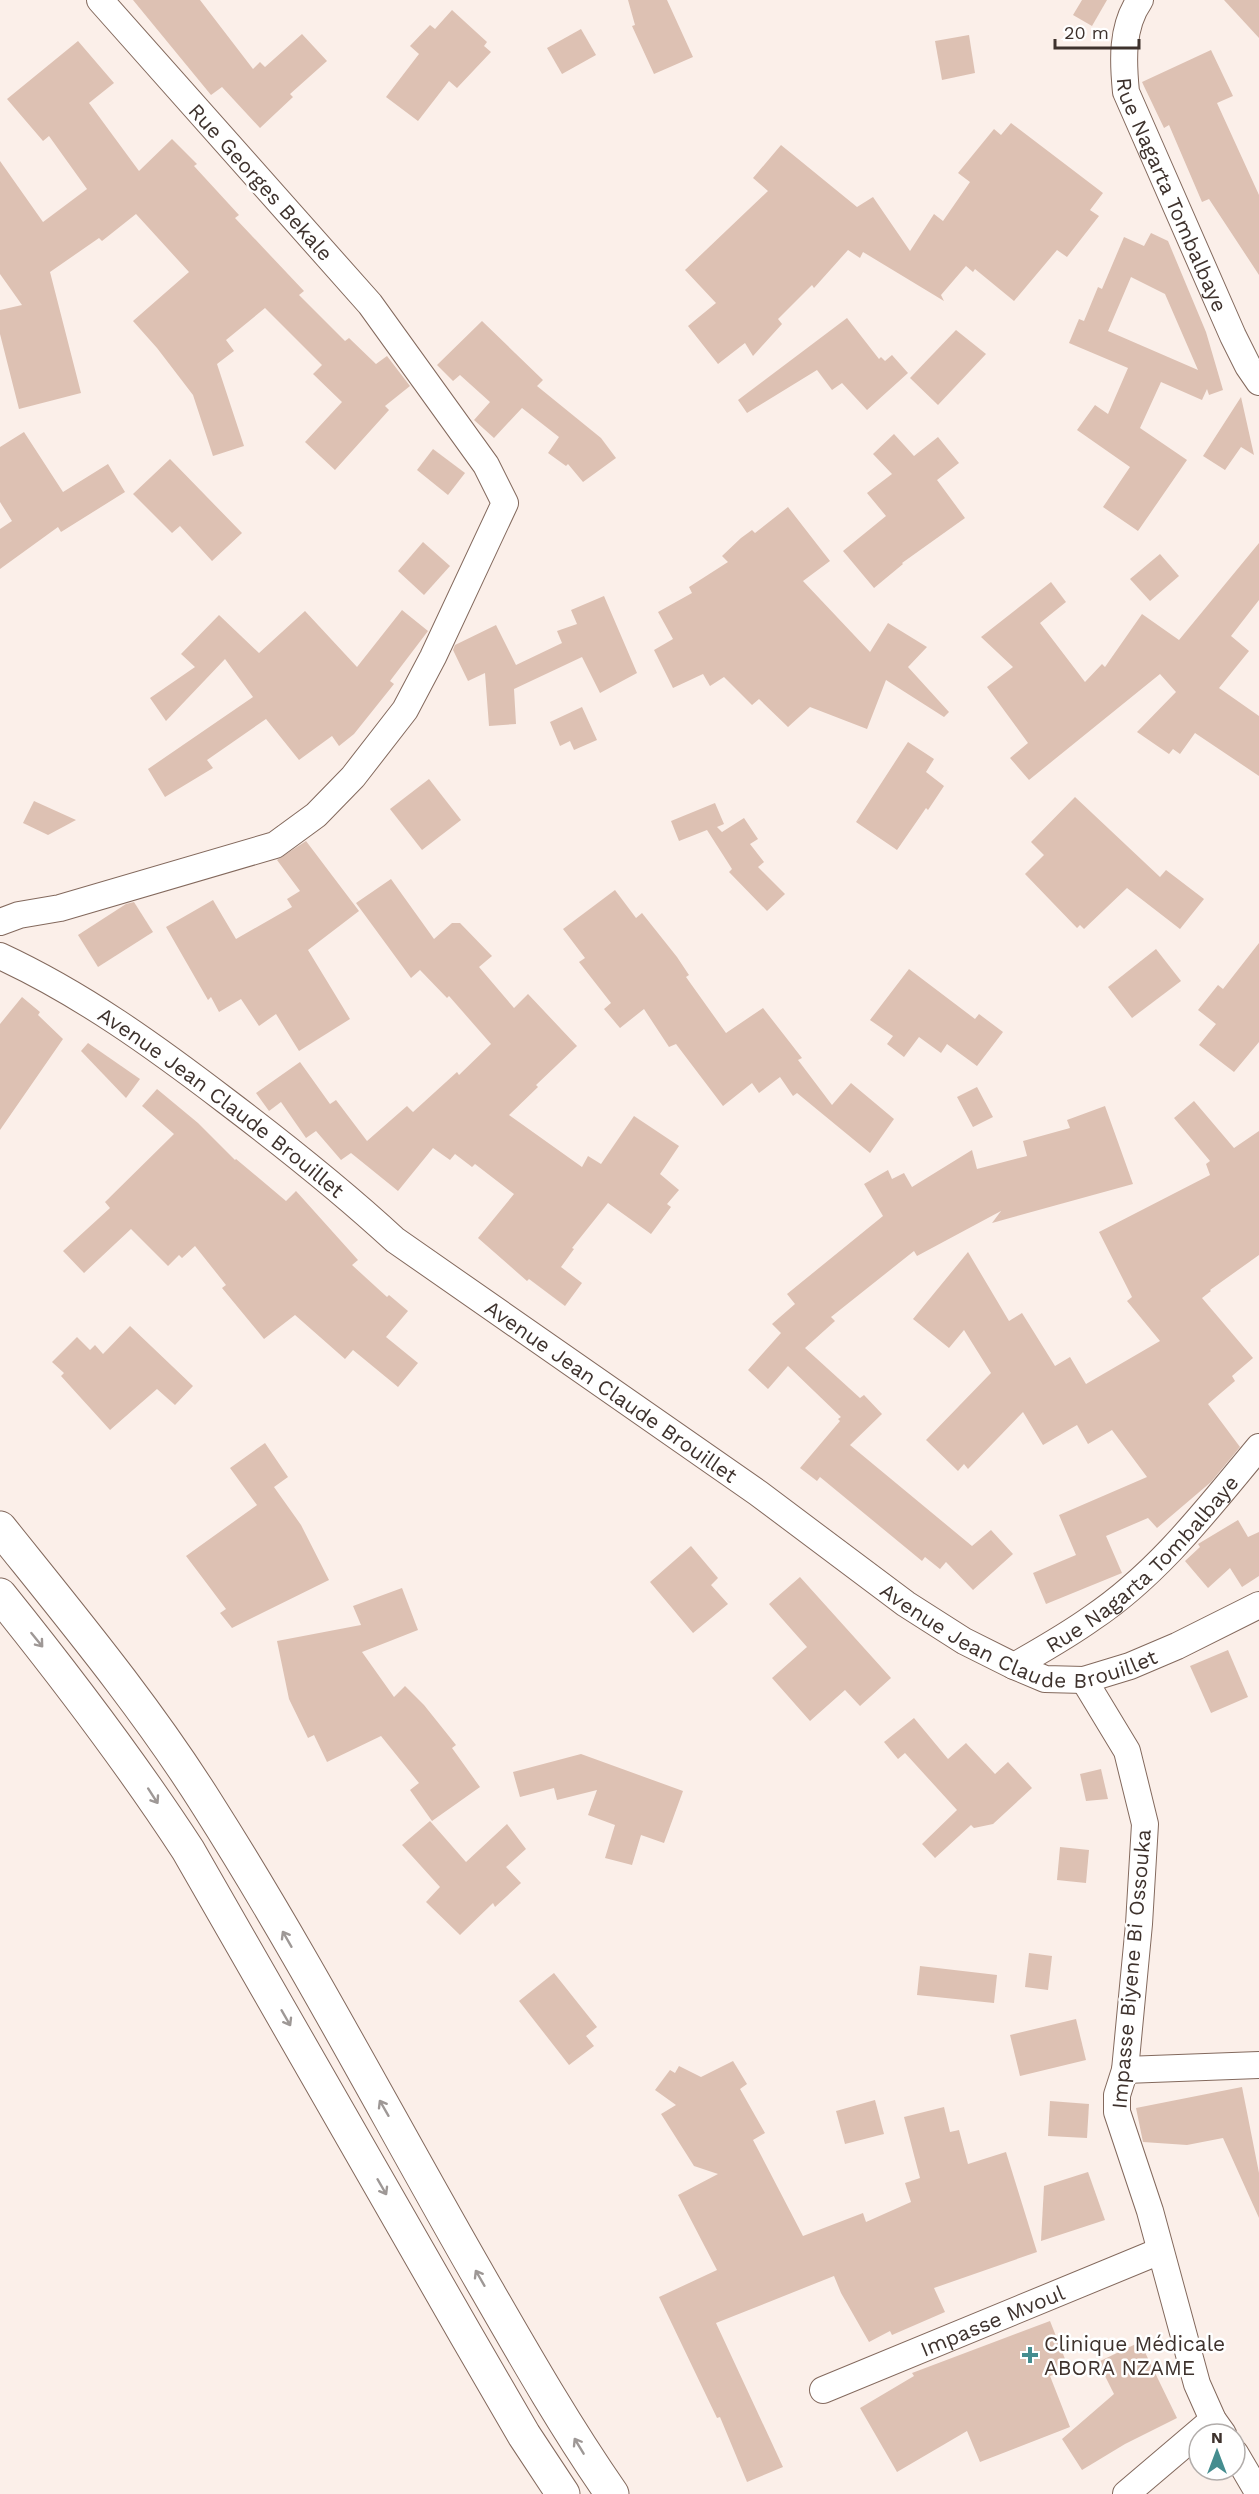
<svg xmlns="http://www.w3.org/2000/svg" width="1259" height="2494" viewBox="0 0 1259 2494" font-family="'Work Sans',sans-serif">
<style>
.building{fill:#ddc1b3;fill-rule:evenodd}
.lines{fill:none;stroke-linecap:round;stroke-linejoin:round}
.street-casing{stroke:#83695d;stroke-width:28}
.primary-casing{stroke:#83695d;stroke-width:35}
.street{stroke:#fff;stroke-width:26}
.primary{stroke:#fff;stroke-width:33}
.oneway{stroke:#9e9896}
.poi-dot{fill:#458d8f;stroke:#fff;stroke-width:2}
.labels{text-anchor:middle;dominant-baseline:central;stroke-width:5;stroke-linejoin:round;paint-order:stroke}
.street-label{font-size:21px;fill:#3e322d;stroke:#fff}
.poi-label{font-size:21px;fill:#3e322d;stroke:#fff;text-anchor:start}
</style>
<rect width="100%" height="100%" fill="#fbefe9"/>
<!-- building -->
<g class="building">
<path d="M133 0H200L253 69 260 62 265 67 302 34 327 61 290 94 293 97 260 128 222 87 211 95Z"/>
<path d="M628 0H667L693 57 654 74 632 26 635 25Z"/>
<path d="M1082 0H1107L1092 26 1073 15Z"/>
<path d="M1224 0H1259V38Z"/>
<path d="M452 10 487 42 484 46 491 52 457 88 449 81 418 121 386 97 419 54 410 46 430 25 435 29Z"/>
<path d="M581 29 596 55 562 74 547 48Z"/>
<path d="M969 35 975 73 942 80 935 41Z"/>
<path d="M78 41 114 83 89 103 139 171 172 139 197 164 194 166 239 215 235 218 304 291 299 295 345 341 349 338 376 364 387 356 410 386 385 406 389 410 335 470 305 442 342 402 313 374 322 365 265 308 226 340 234 351 217 364 244 446 213 456 193 395 157 348 133 321 189 272 136 214 102 241 99 238 50 272 81 393 19 409 0 334V310L22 305 0 274V161L43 222 87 189 49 136 43 141 7 99Z"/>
<path d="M1211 50 1233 96 1217 103 1259 195V275L1209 199 1202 202 1169 125 1164 128 1142 82Z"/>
<path d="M1011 123 1103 193 1090 210 1099 216 1067 257 1057 250 1014 301 975 269 973 272 966 266 941 295 944 301 863 252 860 258 848 250 814 288 812 285 778 319 782 324 753 356 745 343 718 364 688 326 716 303 685 270 768 191 753 178 781 145 857 207 873 197 910 251 934 214 943 221 970 182 958 173 994 129 1001 135Z"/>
<path d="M1151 233 1168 241 1206 332 1223 390 1209 395 1207 389 1202 400 1161 382 1140 428 1187 460 1138 531 1103 507 1130 467 1077 430 1095 405 1108 414 1128 368 1069 343 1079 319 1084 321 1098 287 1102 289 1124 237 1144 246ZM1131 277 1165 294 1198 370 1108 331Z"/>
<path d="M847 318 879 359 881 357 885 361 892 355 908 373 867 410 842 383 832 390 817 370 747 413 738 400Z"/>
<path d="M482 321 543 380 537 386 601 438 616 458 583 482 568 464 566 466 548 453 559 437 522 408 494 438 474 420 490 402 460 375 453 381 437 365Z"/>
<path d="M956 330 986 354 938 405 910 378Z"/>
<path d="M1241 397 1254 455 1241 447 1225 470 1203 456Z"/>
<path d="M24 432 63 492 108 464 125 492 61 532 58 527 0 569V529L12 521 0 502V447Z"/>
<path d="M894 434 914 456 938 437 959 463 937 480 965 518 902 563 903 564 874 588 843 551 886 516 867 493 892 474 873 454Z"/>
<path d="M433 449 465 473 448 495 417 470Z"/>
<path d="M170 459 242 533 212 561 180 526 172 533 133 494Z"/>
<path d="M788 507 830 561 803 581 870 652 888 623 927 647 908 667 949 712 944 717 886 680 867 729 810 707 788 727 759 699 752 705 724 677 710 686 703 674 673 688 654 650 673 639 658 612 692 593 689 587 728 562 722 556 741 538 752 530 755 533Z"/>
<path d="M423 542 450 566 424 595 398 571Z"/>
<path d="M1259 543V600L1231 636 1249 651 1219 688 1259 716V776L1195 733 1180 754 1173 749 1169 754 1137 732 1176 692 1160 674 1029 780 1010 758 1028 743 987 687 1013 667 981 637 1051 582 1066 602 1040 623 1085 682 1102 664 1105 667 1142 614 1179 640Z"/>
<path d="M1160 554 1179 576 1150 601 1130 579Z"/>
<path d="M604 596 637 673 600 693 582 657 514 689 516 724 489 726 485 673 468 681 453 650 455 645 496 625 516 665 562 643 557 631 577 624 571 610Z"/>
<path d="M402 610 428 631 390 681 394 684 354 734 339 746 332 736 299 760 266 719 207 760 213 768 165 797 148 769 253 697 225 659 166 721 150 698 195 667 181 654 219 615 259 653 305 611 357 667Z"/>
<path d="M582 707 597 740 574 750 570 741 560 746 550 722Z"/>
<path d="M908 742 934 759 926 772 944 786 928 810 926 808 897 850 856 822Z"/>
<path d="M429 779 461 820 422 850 390 809Z"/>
<path d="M1075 797 1160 877 1166 870 1204 899 1180 929 1127 888 1084 929 1080 925 1077 928 1025 874 1044 855 1031 842Z"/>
<path d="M34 801 76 820 48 835 23 823Z"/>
<path d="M715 803 724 824 717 827 722 832 744 818 758 839 750 844 764 862 758 867 785 894 767 911 729 872 732 869 707 830 679 841 671 821Z"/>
<path d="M306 841 359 911 308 950 350 1019 299 1051 276 1014 259 1026 241 999 219 1012 211 997 208 1000 166 927 213 900 236 939 292 907 287 899 300 891 277 860Z"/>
<path d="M391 879 434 939 452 923H460L492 956 479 967 514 1008 528 994 577 1046 536 1085 538 1087 509 1115 582 1167 588 1156 601 1164 634 1116 679 1146 660 1174 679 1190 667 1204 671 1207 651 1234 608 1203 572 1248 574 1249 561 1267 582 1283 565 1306 529 1279 527 1281 478 1238 514 1194 475 1164 472 1167 455 1154 450 1160 433 1148 398 1191 351 1153 341 1160 316 1131 306 1138 281 1102 269 1111 256 1093 300 1062 330 1104 336 1100 367 1141 407 1106 413 1112 457 1072 459 1075 491 1044 449 996 447 998 420 970 411 978 356 903Z"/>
<path d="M615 890 636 918 642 913 677 957 689 975 686 977 726 1033 763 1008 802 1058 798 1060 832 1105 851 1083 894 1119 870 1153 797 1093 793 1096 780 1077 759 1093 752 1083 723 1106 676 1044 669 1047 644 1009 620 1028 604 1009 611 1003 579 962 585 958 563 929Z"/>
<path d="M134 902 153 932 98 967 78 935 126 904Z"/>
<path d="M1259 943V1042L1234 1072 1199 1045 1216 1024 1198 1010 1218 985 1223 989Z"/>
<path d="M1156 949 1181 981 1132 1018 1108 987Z"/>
<path d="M909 969 975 1019 979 1014 1003 1032 977 1066 947 1044 941 1053 919 1037 904 1057 887 1044 893 1036 870 1020Z"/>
<path d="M22 997 40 1012 38 1015 63 1039 0 1130V1024Z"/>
<path d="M88 1043 140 1079 126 1098 81 1051Z"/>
<path d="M977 1087 993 1117 973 1127 957 1097Z"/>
<path d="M157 1089 198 1123 235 1160 236 1159 286 1201 296 1191 358 1260 352 1265 387 1297 389 1295 408 1311 386 1337 418 1363 398 1387 353 1350 345 1359 295 1315 264 1339 222 1288 226 1285 195 1246 182 1258 179 1255 168 1266 131 1229 84 1273 63 1251 110 1208 105 1202 174 1134 142 1106Z"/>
<path d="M1194 1101 1234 1148 1259 1131V1255L1210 1290 1211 1291 1202 1298 1253 1358 1232 1376 1235 1381 1208 1404 1240 1447 1211 1482 1157 1528 1148 1518 1106 1536 1122 1573 1046 1604 1033 1573 1076 1555 1059 1515 1147 1477 1112 1430 1088 1444 1077 1425 1043 1445 1023 1412 968 1469 964 1464 958 1471 926 1440 991 1373 964 1330 949 1348 913 1319 968 1252 1009 1321 1022 1313 1055 1366 1070 1357 1086 1384 1160 1341 1127 1301 1132 1297 1099 1232 1210 1175 1206 1164 1210 1161 1174 1118Z"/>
<path d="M1105 1106 1133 1184 992 1223 1001 1211 917 1256 914 1251 831 1317 835 1321 805 1348 860 1398 864 1395 882 1414 850 1445 972 1546 991 1530 1013 1554 973 1590 946 1562 940 1569 925 1557 922 1561 820 1477 817 1481 800 1468 840 1421 838 1419 841 1417 788 1366 768 1389 748 1370 781 1333 772 1324 795 1304 787 1294 883 1216 864 1184 888 1170 892 1179 904 1173 912 1187 972 1150 977 1169 1027 1156 1023 1141 1070 1128 1067 1120Z"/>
<path d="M130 1326 193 1386 175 1405 157 1389 110 1430 61 1376 64 1373 52 1362 77 1337 90 1350 95 1345 103 1354Z"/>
<path d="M265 1443 288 1477 274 1487 301 1525 329 1580 232 1628 220 1613 226 1609 186 1556 257 1505 230 1468Z"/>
<path d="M1238 1520 1248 1537 1259 1532V1576L1242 1587 1230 1568 1208 1588 1185 1561 1200 1547 1198 1544Z"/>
<path d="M691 1546 718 1578 711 1585 728 1604 693 1633 650 1582Z"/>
<path d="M800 1577 891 1678 860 1706 845 1690 810 1721 772 1678 807 1647 769 1604Z"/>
<path d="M402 1588 418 1630 362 1652 394 1697 405 1686 424 1705 456 1745 452 1748 480 1787 432 1821 410 1790 419 1783 381 1736 327 1762 314 1735 308 1738 289 1699 277 1641 361 1625 353 1606Z"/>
<path d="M1228 1650 1248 1697 1211 1713 1190 1666Z"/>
<path d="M914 1718 948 1759 966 1743 995 1774 1008 1762 1032 1788 993 1824 974 1828 971 1825 935 1858 922 1844 957 1810 905 1753 898 1759 884 1742Z"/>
<path d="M581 1754 683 1791 664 1843 641 1835 632 1865 605 1858 615 1825 588 1815 597 1790 557 1800 554 1788 520 1797 513 1772Z"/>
<path d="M1101 1769 1108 1799 1086 1801 1080 1774Z"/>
<path d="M430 1821 466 1862 507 1824 526 1849 506 1867 521 1883 495 1907 493 1903 460 1935 426 1902 440 1887 402 1845Z"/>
<path d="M1060 1847 1089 1850 1086 1883 1057 1880Z"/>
<path d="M1029 1953 1052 1956 1048 1990 1025 1987Z"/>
<path d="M920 1966 997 1975 994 2003 917 1995Z"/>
<path d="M554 1973 597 2027 586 2036 594 2046 569 2065 519 2001Z"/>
<path d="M1076 2019 1086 2060 1020 2076 1010 2035Z"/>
<path d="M733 2061 747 2084 740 2089 765 2133 753 2140 803 2236 863 2213 866 2222 911 2202 905 2183 920 2178 904 2117 944 2107 950 2132 959 2130 968 2164 1006 2152 1037 2252 934 2288 945 2312 892 2335 890 2331 869 2342 841 2293 834 2276 716 2323 783 2467 747 2482 720 2417 717 2418 659 2297 717 2270 678 2195 718 2174 694 2166 661 2114 676 2105 655 2090 670 2070 675 2073 679 2066 701 2077Z"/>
<path d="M1242 2087 1259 2173V2218L1223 2138 1187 2145 1143 2142 1136 2108Z"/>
<path d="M875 2100 884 2134 845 2144 836 2111Z"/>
<path d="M1050 2101 1089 2104 1087 2138 1048 2136Z"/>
<path d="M1088 2172 1105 2220 1041 2241 1044 2186Z"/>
<path d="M1050 2321 1069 2369 1050 2376 1070 2427 980 2462 967 2431 897 2472 860 2408 914 2376 912 2373Z"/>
<path d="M1140 2342 1177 2418 1125 2444 1082 2470 1062 2439 1114 2394 1098 2362Z"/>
</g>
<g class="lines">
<defs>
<g id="street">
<path id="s1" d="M1140 0C1121 27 1123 62 1126 92L1233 336 1248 366 1259 382"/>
<path d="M0 922 19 915 60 908 275 845 316 815 353 777 405 710 433 657 505 503 486 465 370 304 100 0"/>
<path id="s2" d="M0 956C82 994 154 1046 226 1101 284 1145 341 1190 395 1240L758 1493 906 1604 964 1641 1014 1666 1045 1679 1084 1680 1130 1666 1177 1646 1259 1605"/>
<path id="s3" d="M1014 1666C1040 1651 1067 1636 1092 1618 1159 1573 1208 1508 1259 1447"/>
<path d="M1084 1680 1127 1751 1145 1824 1139 1924 1125 2070 1117 2095V2112L1150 2211 1197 2384 1213 2420 1223 2434"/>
<path d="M1125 2070 1259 2065"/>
<path id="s4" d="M823 2390 1160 2251"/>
<path d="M1235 2453 1259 2494"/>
<path d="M1126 2494 1213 2420"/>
</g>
<g id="primary">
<path d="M0 1528C72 1618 146 1707 207 1804 305 1958 389 2120 480 2278 522 2351 564 2425 612 2494"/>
<path d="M0 1595C66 1677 130 1761 188 1850L466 2335 524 2435 563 2494"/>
</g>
</defs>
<!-- street casing -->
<use href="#street" class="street-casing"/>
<!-- primary casing -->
<use href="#primary" class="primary-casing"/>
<!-- street -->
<use href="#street" class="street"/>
<!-- primary -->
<use href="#primary" class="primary"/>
</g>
<!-- one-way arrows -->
<defs><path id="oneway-shaft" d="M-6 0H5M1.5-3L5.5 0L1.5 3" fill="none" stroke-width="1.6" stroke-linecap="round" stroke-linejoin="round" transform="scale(1.5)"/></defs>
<g class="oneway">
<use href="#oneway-shaft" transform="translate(37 1640) rotate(51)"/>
<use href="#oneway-shaft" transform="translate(153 1796) rotate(57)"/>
<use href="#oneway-shaft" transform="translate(287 1939) rotate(-120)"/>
<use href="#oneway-shaft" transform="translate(286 2018) rotate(60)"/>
<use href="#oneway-shaft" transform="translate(384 2108) rotate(-120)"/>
<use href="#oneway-shaft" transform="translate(382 2187) rotate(60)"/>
<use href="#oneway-shaft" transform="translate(480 2278) rotate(-120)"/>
<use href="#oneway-shaft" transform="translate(579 2446) rotate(-121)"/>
</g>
<!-- markers -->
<path class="poi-dot" d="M1027 2346h6v6h6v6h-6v6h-6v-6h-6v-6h6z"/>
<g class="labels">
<!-- street labels -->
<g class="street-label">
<text transform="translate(261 182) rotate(48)">Rue Georges Bekale</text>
<text stroke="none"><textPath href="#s1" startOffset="207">Rue Nagarta Tombalbaye</textPath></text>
<text stroke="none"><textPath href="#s2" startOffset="266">Avenue Jean Claude Brouillet</textPath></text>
<text stroke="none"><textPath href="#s2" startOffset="752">Avenue Jean Claude Brouillet</textPath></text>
<text stroke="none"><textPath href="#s3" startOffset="165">Rue Nagarta Tombalbaye</textPath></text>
<text stroke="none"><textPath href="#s2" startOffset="1238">Avenue Jean Claude Brouillet</textPath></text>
<text transform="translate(1131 1969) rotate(-85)">Impasse Biyene Bi Ossouka</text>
<text stroke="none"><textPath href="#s4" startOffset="183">Impasse Mvoul</textPath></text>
</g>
<!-- poi labels -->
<g class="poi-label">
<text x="1044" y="2343">Clinique Médicale<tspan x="1044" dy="24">ABORA NZAME</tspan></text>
</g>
</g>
<!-- north arrow -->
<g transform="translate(1217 2452)"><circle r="28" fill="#ffffff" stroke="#b2adab" stroke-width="1.5"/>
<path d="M0-4.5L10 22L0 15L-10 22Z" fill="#458d8f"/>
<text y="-9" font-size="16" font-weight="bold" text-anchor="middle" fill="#3e322d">N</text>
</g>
<!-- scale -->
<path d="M1055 39v9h84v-9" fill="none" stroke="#3e322d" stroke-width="3"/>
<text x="1064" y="39" font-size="18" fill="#3e322d" stroke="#ffffff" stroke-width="4.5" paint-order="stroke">20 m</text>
</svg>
